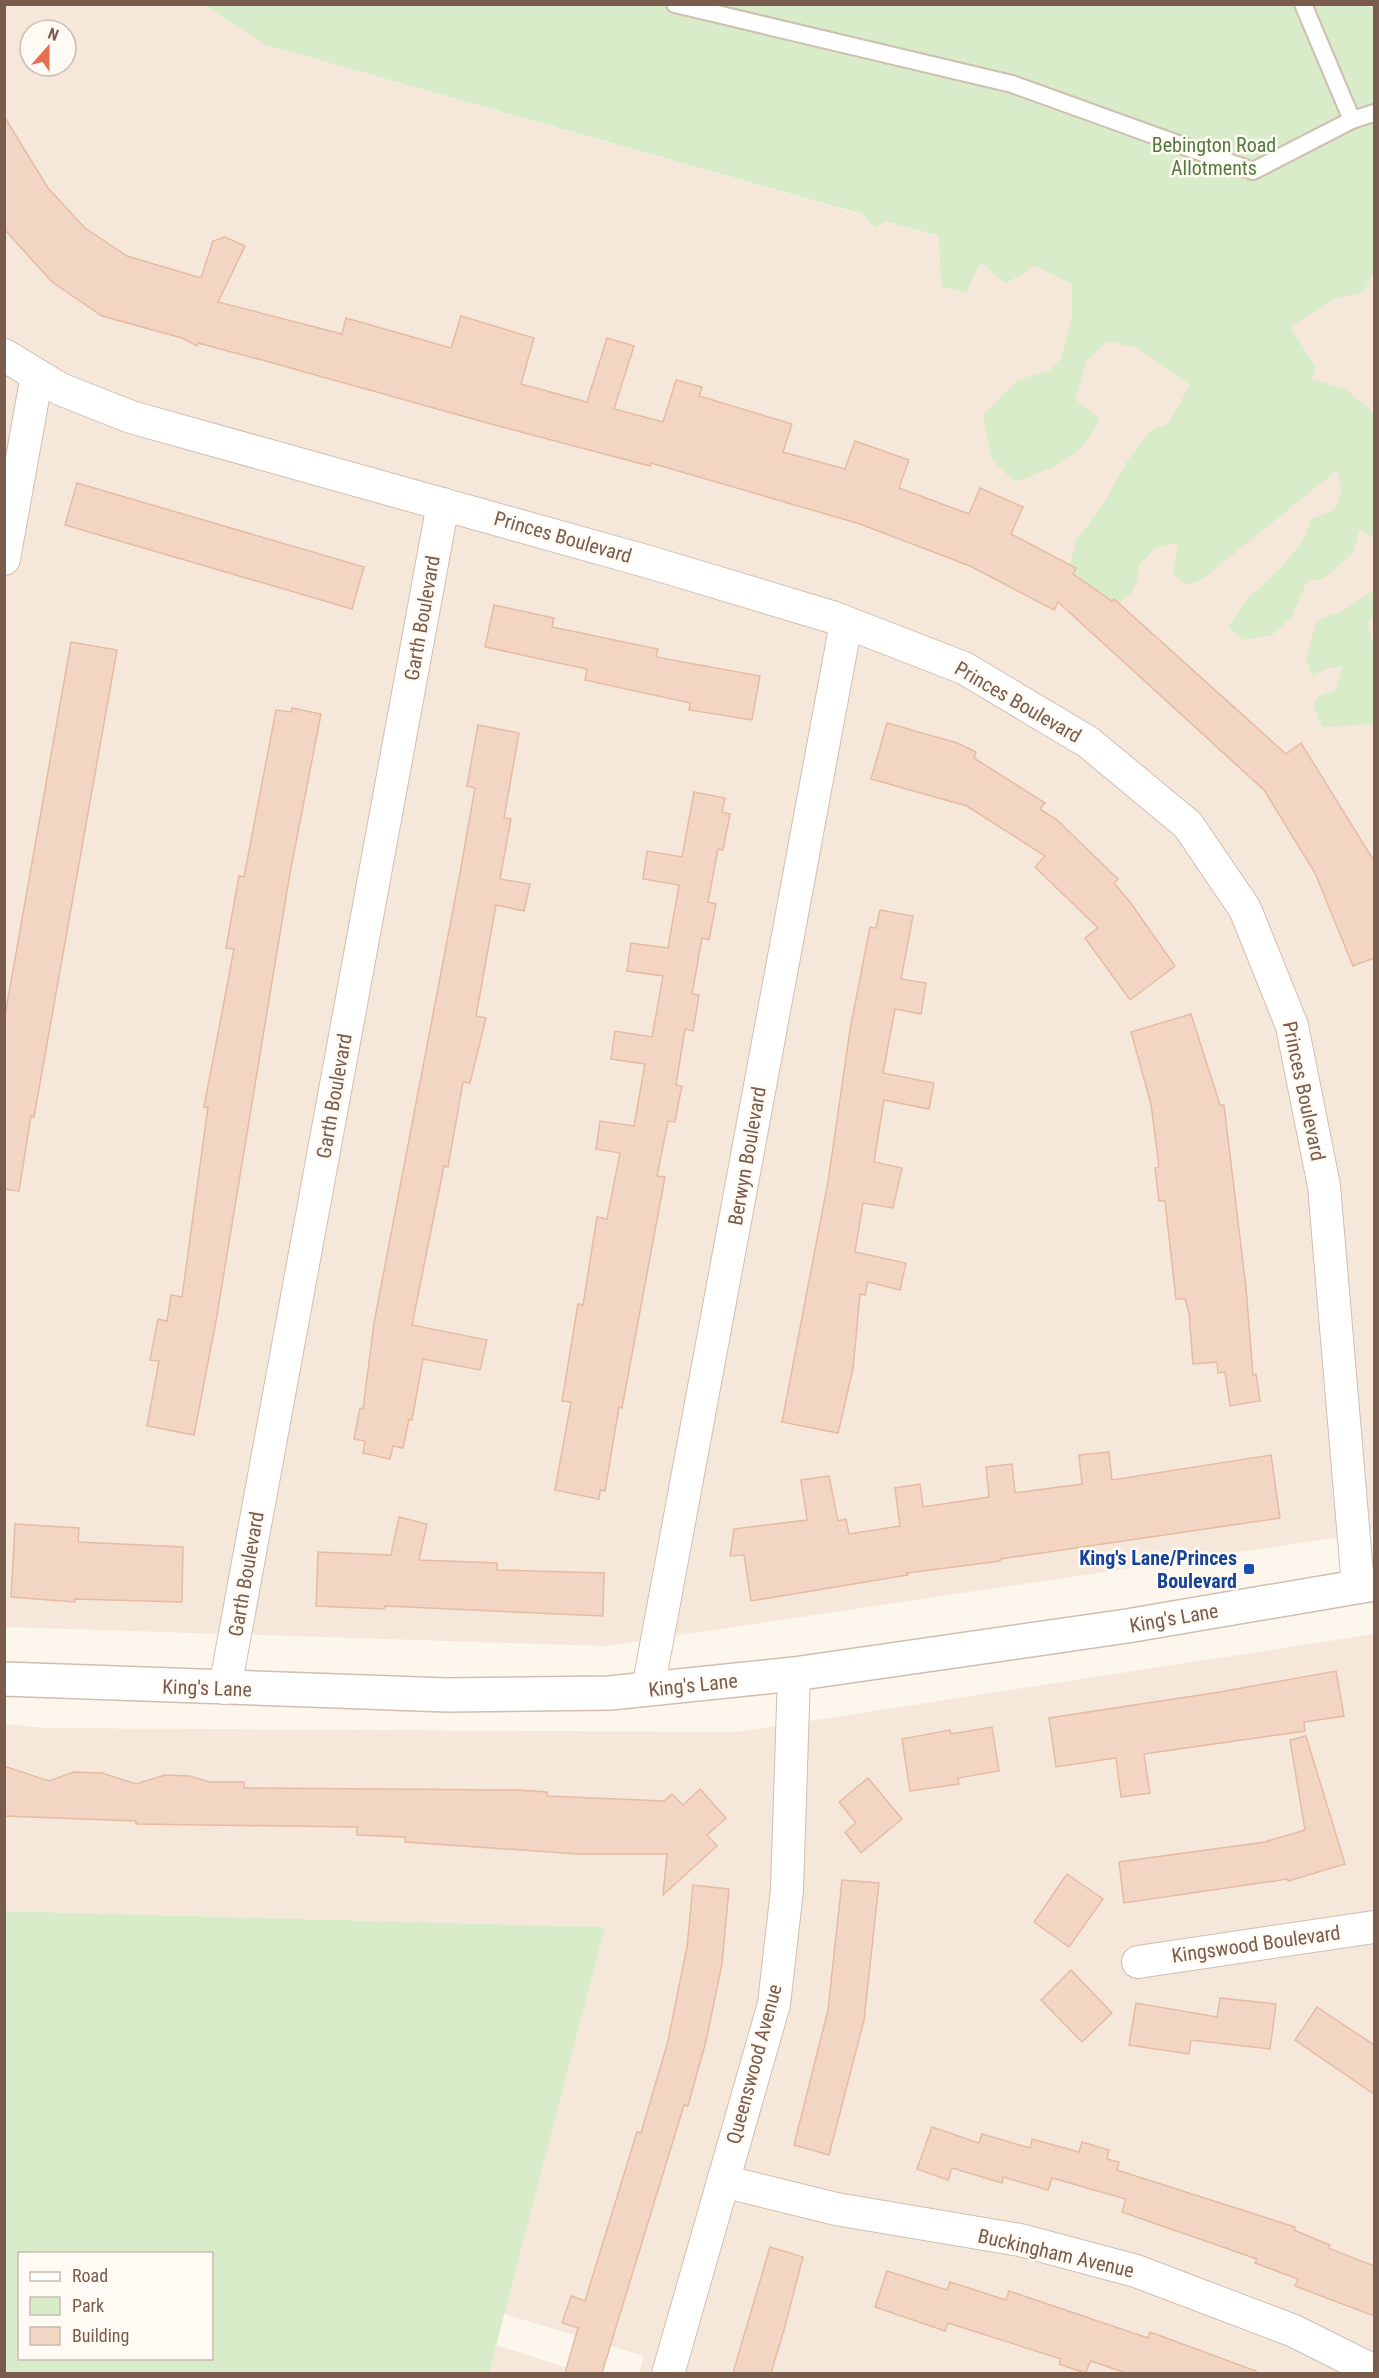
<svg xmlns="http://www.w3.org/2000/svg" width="1379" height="2378" viewBox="0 0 1379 2378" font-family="'Roboto Condensed',sans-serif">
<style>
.residential{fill:#f5e8da;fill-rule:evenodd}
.green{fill:#d8ecc9;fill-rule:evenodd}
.building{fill:#f3d5c3;stroke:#e6bba3;stroke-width:1.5}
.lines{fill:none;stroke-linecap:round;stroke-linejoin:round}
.service-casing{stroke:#d1beb0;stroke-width:20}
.minor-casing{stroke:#d1beb0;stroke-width:34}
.tertiary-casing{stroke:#d1beb0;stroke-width:36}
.service{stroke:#fff;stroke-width:16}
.minor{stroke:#fff;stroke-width:32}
.tertiary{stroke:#fff;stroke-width:33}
.transit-dot{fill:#1a4fb4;stroke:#fffaf3;stroke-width:2}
.labels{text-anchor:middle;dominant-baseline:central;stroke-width:5;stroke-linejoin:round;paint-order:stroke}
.park-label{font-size:20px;fill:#537a41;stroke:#fffaf3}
.street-label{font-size:20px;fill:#7a5c4d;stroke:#fffaf3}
.transit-label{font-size:20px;font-weight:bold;fill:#164399;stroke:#fffaf3;text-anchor:end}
</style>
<rect width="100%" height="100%" fill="#fdf6ec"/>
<!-- residential -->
<g class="residential">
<path d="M5 5H203L266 45 1226 318 1374 257V1532L606 1646 5 1627ZM30 30H66V66H30Z"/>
<path d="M1374 1634V2373H639L644 2356 504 2314 605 1927 5 1911 4 1724 47 1728 737 1732Z"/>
<path d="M496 2345 577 2371 582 2367 604 2373 489 2374Z"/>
</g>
<!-- green -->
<g class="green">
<path d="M203 5H1374V270L1364 292 1335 299 1290 327 1316 367 1311 379 1347 390 1374 413V537L1359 530 1354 552 1323 579 1307 581 1292 617 1272 635 1243 640 1228 627 1247 599 1280 569 1303 540 1311 519 1334 510 1342 490 1337 470 1204 578 1187 585 1173 574 1178 542 1155 549 1139 565C1137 598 1126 597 1100 614L1069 569 1076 541 1105 501 1127 461 1151 430 1168 424 1190 385 1137 348 1108 341 1087 360 1075 399 1099 418C1088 454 1049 471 1015 482L992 460 983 415 1017 380 1050 370 1061 358 1072 317V284L1035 266 1005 284 981 262 966 292 941 286 939 236 885 221 875 228 862 214 266 45Z"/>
<path d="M1374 590V615L1367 624 1374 646V724L1322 727 1313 704 1321 695 1336 690 1343 667 1328 668 1312 677 1306 658 1317 620 1341 612Z"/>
<path d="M4 1911 605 1927 489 2373H5ZM20 2254H212V2358H20Z"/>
</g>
<!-- building -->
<g class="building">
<path d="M4 116 48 188 85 228 127 256 201 278 213 241 225 237 245 246 218 302 342 334 346 318 451 348 461 316 534 338 521 384 587 402 607 338 634 346 614 409 663 422 676 380 702 387 699 396 792 424 783 452 845 469 855 441 909 460 899 488 969 514 980 488 1023 507 1011 534 1076 568 1073 574 1112 601 1114 599 1286 754 1301 743 1374 861V958L1353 966 1315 873 1264 790 1058 602 1054 610 970 566 860 524 651 463 650 466 491 424 262 360 198 343 197 346 182 338 102 316 52 282 4 229Z"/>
<path d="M77 483 364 567 352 609 65 525Z"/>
<path d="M494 605 554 618 552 627 658 649 656 657 760 676 752 720 689 710 690 703 585 680 587 669 485 647Z"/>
<path d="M71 642 117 650 34 1117 31 1116 19 1191 4 1189V1021Z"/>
<path d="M292 708 321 714 290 873 216 1321 194 1435 147 1426 159 1361 150 1360 158 1319 167 1321 171 1295 182 1297 208 1107H204L234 949 226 948 239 876 244 877 276 710 291 712Z"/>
<path d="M887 723 957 743 976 752 974 758 1045 803 1040 809 1057 820 1118 879 1114 883 1130 902 1175 966 1130 1000 1085 938 1098 928 1035 867 1045 856 967 806 871 779Z"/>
<path d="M478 725 519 733 504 818 511 819 500 879 530 884 524 911 496 905 476 1016 486 1018 470 1083 463 1082 448 1167 444 1166 412 1325 487 1340 480 1370 423 1359 412 1420 409 1419 403 1448 393 1446 390 1459 363 1453 365 1441 354 1439 360 1408 363 1409 374 1323 460 873 475 788 467 786Z"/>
<path d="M694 792 725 798 722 812 730 814 723 850 718 849 708 902 716 904 709 940 702 938 692 994 699 995 696 1014 693 1031 685 1029 676 1085 682 1086 678 1105 675 1122 668 1121 657 1176 665 1177 622 1408 619 1407 605 1491 600 1490 599 1499 555 1490 571 1402 562 1401 578 1304 583 1305 597 1217 607 1219 620 1153 596 1149 600 1121 634 1126 645 1064 611 1059 615 1031 652 1037 663 976 627 971 631 943 668 948 679 885 643 879 647 851 682 857Z"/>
<path d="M880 910 913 916 901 979 926 983 921 1014 895 1009 883 1073 934 1083 929 1109 884 1100 874 1162 902 1168 893 1208 863 1203 855 1252 906 1263 900 1290 868 1282 865 1295 860 1294 853 1369 838 1433 782 1422 828 1182 850 1030 870 927 876 928Z"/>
<path d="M1191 1014 1220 1105H1224L1246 1288 1253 1375 1256 1374 1260 1401 1230 1406 1225 1372 1218 1373 1217 1362 1193 1364 1189 1313 1185 1299H1176L1165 1201H1159L1155 1168 1159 1167 1151 1104 1131 1032Z"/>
<path d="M1109 1452 1112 1480 1271 1455 1280 1518 1000 1559V1561L907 1573 908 1575 751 1601 744 1555 730 1556 734 1529 807 1520 801 1480 829 1476 838 1521 846 1519 849 1534 900 1526 895 1488 920 1484 923 1507 989 1497 986 1467 1012 1464 1015 1493 1082 1484 1079 1455Z"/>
<path d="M399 1517 427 1524 419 1560 497 1563V1570L604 1573 603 1616 385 1606 384 1609 316 1606 318 1552 391 1555Z"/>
<path d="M15 1524 79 1528 78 1542 183 1547 182 1602 75 1599V1602L11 1597Z"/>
<path d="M1336 1671 1344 1716 1304 1722 1305 1731 1144 1754 1150 1793 1121 1797 1116 1758 1056 1767 1049 1718 1220 1692Z"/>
<path d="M992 1727 999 1771 958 1778 959 1784 910 1791 902 1739 950 1730 951 1734Z"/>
<path d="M1306 1736 1345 1864 1288 1881V1879L1124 1903 1119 1862 1265 1842 1305 1830 1290 1740Z"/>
<path d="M4 1766 49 1781 74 1772 102 1773 136 1784 165 1775 190 1776 209 1782H244V1788L518 1790 547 1792V1796L664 1801 672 1794 683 1805 700 1789 726 1818 707 1835 717 1846 663 1895 667 1854H579L405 1842V1837L357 1835V1827L136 1824V1821L4 1816Z"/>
<path d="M868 1778 902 1819 861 1853 845 1832 856 1823 839 1802Z"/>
<path d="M1067 1874 1103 1899 1069 1947 1034 1922Z"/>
<path d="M842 1880 879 1883 864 2020 829 2155 794 2145 828 2010Z"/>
<path d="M693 1885 729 1889 722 1964 706 2041 688 2106 684 2105 602 2373H565L578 2328 562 2323 571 2296 585 2301 637 2132 641 2133 668 2041 678 1991 687 1947Z"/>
<path d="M1071 1970 1112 2013 1082 2042 1041 2000Z"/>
<path d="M1220 1998 1276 2004 1270 2049 1191 2040 1189 2054 1129 2045 1136 2003 1217 2017Z"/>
<path d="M1317 2007 1374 2045V2094L1295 2040Z"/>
<path d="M932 2127 979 2143 982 2134 1030 2148 1032 2139 1079 2152 1082 2142 1109 2150 1107 2159 1119 2162 1117 2170 1295 2227 1294 2230 1330 2245 1328 2248 1374 2266V2316L1295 2286 1298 2279 1255 2263 1257 2259 1122 2212 1126 2199 1052 2178 1048 2190 1003 2177 1002 2183 952 2168 948 2180 917 2169Z"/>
<path d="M770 2247 803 2257 784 2330 771 2373H733Z"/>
<path d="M887 2271 947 2290 950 2282 1006 2300 1009 2291 1148 2338 1150 2332 1256 2371V2373H1126L1091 2361 1085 2373 1059 2364 1061 2359 948 2323 945 2331 875 2307Z"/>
</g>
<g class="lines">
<defs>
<g id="service">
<path d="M675 4 1012 84 1253 171 1352 120"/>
<path d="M1303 4 1352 120 1374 113"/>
</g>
<g id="minor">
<path d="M4 355 60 389 131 417 649 562 832 617 964 668 1088 742 1188 825 1245 909 1292 1026 1324 1186 1358 1586"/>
<path d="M4 559 37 375"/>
<path d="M225 1688 443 504"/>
<path d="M648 1689 846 623"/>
<path d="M1138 1962 1374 1927"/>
<path d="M723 2181 836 2209 1020 2240 1136 2271 1294 2331 1374 2371"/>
<path d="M668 2374 774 2004 787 1890 794 1674"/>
</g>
<path id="tertiary" d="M4 1679 447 1695 610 1693 794 1674 1127 1626 1374 1584"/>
</defs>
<!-- service casing -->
<use href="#service" class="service-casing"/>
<!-- minor casing -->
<use href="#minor" class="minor-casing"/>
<!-- tertiary casing -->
<use href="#tertiary" class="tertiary-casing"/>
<!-- service -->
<use href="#service" class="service"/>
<!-- minor -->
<use href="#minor" class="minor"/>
<!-- tertiary -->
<use href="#tertiary" class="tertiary"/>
</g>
<!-- markers -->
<rect class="transit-dot" x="1243" y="1563" width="12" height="12" rx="3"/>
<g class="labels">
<!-- park labels -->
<g class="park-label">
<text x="1214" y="145">Bebington Road<tspan x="1214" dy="23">Allotments</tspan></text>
</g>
<!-- street labels -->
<g class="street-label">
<text transform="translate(563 537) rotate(16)">Princes Boulevard</text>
<text transform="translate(422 618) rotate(-80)">Garth Boulevard</text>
<text transform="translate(1018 702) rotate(30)">Princes Boulevard</text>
<text transform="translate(1304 1091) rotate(78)">Princes Boulevard</text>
<text transform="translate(334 1096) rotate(-80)">Garth Boulevard</text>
<text transform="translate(747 1156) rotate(-80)">Berwyn Boulevard</text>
<text transform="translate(246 1574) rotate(-80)">Garth Boulevard</text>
<text transform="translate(1174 1618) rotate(-10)">King's Lane</text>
<text transform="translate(693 1685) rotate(-6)">King's Lane</text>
<text transform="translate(207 1688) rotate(2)">King's Lane</text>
<text transform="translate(1256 1944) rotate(-8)">Kingswood Boulevard</text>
<text transform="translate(754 2064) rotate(-75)">Queenswood Avenue</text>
<text transform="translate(1056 2253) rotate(13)">Buckingham Avenue</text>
</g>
<!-- transit labels -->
<g class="transit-label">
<text x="1237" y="1558">King's Lane/Princes<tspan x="1237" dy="23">Boulevard</tspan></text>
</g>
</g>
<!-- border -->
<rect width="1379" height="2378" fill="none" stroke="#7a5c4d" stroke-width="12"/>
<!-- legend -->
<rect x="18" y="2252" width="195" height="108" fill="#fffaf3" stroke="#cabbb1" stroke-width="1.5"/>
<rect x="30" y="2272" width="30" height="9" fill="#ffffff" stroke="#cabbb1" stroke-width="1.5"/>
<text x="72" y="2282" font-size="18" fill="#7a5c4d">Road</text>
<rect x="30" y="2297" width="30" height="18" fill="#d8ecc9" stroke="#cabbb1" stroke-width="1.5"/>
<text x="72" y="2312" font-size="18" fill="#7a5c4d">Park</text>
<rect x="30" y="2327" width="30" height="18" fill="#f3d5c3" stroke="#cabbb1" stroke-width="1.5"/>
<text x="72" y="2342" font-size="18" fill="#7a5c4d">Building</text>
<!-- north arrow -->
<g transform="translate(48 48) rotate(21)"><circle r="28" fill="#fffaf3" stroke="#cabbb1" stroke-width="1.5"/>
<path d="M0-4.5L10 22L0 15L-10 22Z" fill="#e76f51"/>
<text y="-9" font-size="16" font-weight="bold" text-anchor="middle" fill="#7a5c4d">N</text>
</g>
</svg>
